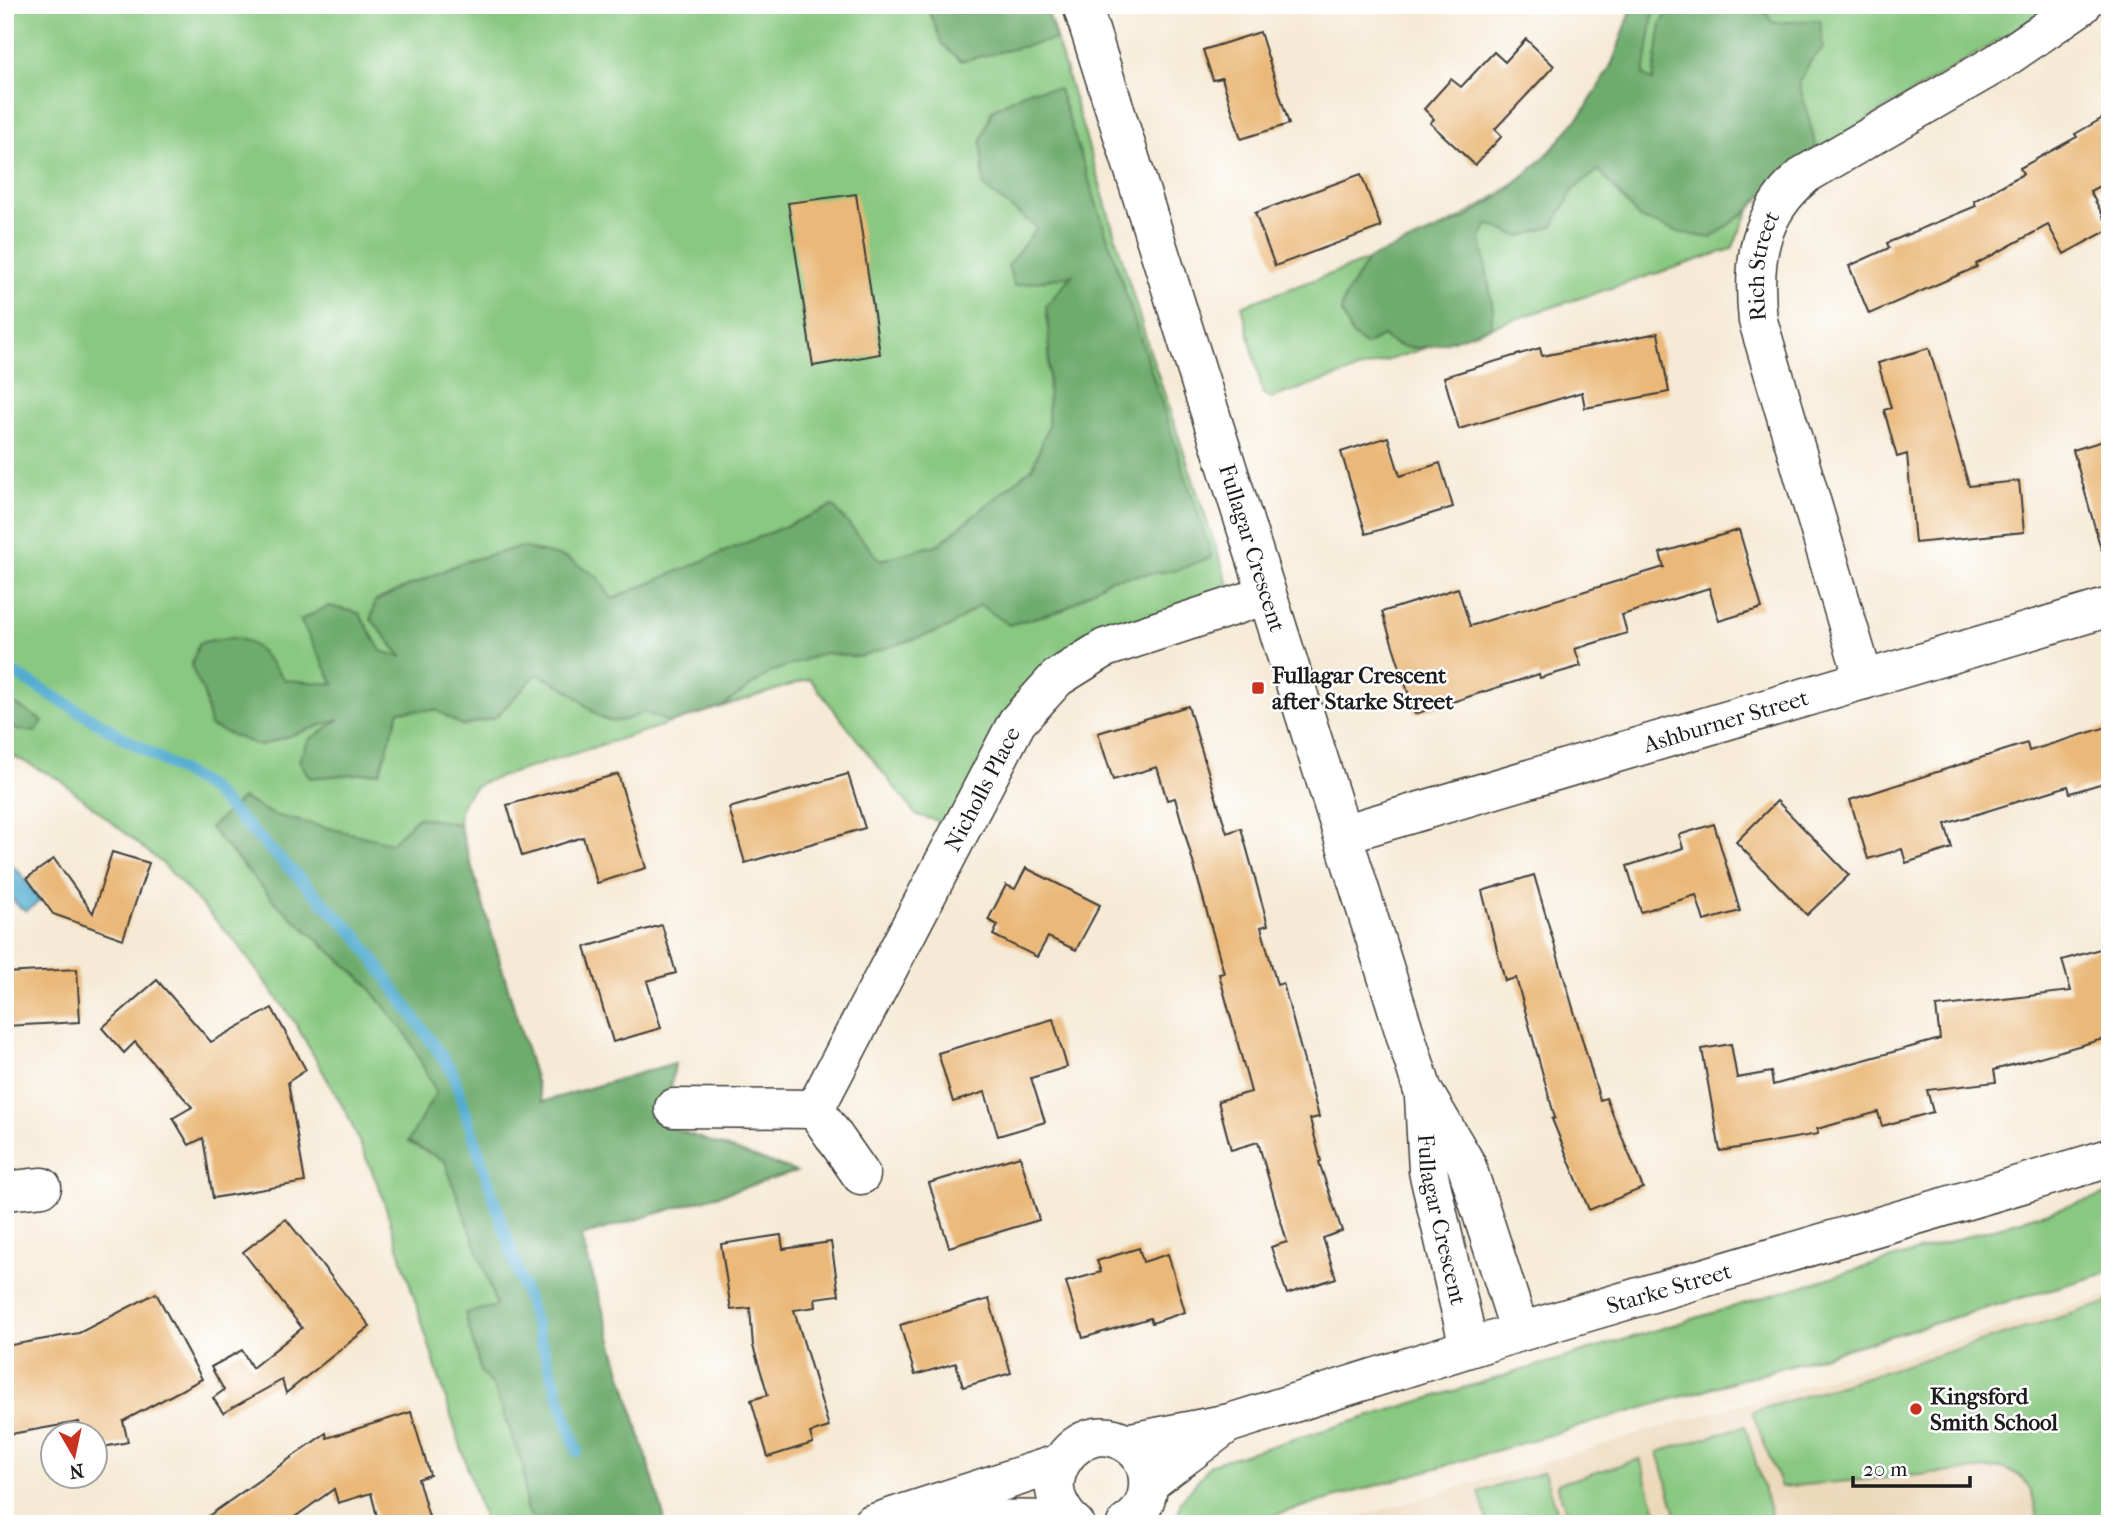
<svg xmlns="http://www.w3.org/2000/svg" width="2115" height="1529" viewBox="0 0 2115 1529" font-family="'IM FELL French Canon',serif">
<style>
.built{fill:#ecd8ba}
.green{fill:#88c880;stroke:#52724e;stroke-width:2}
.forest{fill:#6eac6e;stroke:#456445;stroke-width:2}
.water{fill:#53acd0;stroke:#386476;stroke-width:2}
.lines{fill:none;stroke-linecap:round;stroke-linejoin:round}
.stream{stroke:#53acd0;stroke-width:12}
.building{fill:#eab878}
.minor-casing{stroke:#3d3b38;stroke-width:41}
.minor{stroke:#fff;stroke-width:38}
.poi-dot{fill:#c8321e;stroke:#fff;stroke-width:2.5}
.labels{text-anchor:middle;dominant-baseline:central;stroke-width:5;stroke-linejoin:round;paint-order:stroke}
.street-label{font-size:23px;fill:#1c1c1c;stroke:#fff}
.poi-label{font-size:23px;font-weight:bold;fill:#1c1c1c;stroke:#fff;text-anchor:start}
</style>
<rect width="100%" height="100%" fill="#fff"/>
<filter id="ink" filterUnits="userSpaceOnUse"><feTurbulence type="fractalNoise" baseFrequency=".0143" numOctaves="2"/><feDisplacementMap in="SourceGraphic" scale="14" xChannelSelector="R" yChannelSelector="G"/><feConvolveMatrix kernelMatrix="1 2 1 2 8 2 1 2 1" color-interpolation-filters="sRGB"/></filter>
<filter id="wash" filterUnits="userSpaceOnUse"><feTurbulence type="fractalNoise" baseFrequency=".00686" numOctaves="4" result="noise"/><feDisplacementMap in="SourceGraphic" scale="28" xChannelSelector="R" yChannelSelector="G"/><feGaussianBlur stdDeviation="1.57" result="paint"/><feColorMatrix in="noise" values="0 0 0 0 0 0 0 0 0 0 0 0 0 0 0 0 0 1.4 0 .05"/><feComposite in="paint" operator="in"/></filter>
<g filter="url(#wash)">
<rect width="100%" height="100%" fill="#f5ead5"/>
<!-- built -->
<path class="built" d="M2110 1295V1524H1335Z"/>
<!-- green -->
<g class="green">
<path d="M5 5H1046L1147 342 1235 605 1057 678 962 828 916 815 810 679 481 783C465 795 459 803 459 824L542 1102 675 1063 671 1086 674 1129 796 1172 581 1236 664 1517 663 1524H485L381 1192 347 1114 294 1021 235 941 163 864 59 779 5 752Z"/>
<path d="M1633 5H2057L1788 168 1749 210 1732 249 1271 398 1263 394 1242 306C1388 251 1536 217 1611 65 1620 47 1626 25 1633 5Z"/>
<path d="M2104 1195 2110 1197V1272L1251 1522 1176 1524 1181 1501 1211 1464Z"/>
<path d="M2110 1302V1524H2037C2035 1496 2031 1474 2000 1468L1781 1487 1752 1412Z"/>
<path d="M1745 1426 1774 1524H1679L1658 1452Z"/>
<path d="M1640 1459 1660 1524H1570L1557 1484Z"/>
<path d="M1544 1472 1560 1524H1488L1479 1492Z"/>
</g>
<!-- forest -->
<g class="forest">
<path d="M927 5H1045L1056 39 961 61 942 44Z"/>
<path d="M1633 5 1654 8 1644 75 1653 81 1661 24 1672 5H1723L1731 9 1742 5H1761L1773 23 1820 20 1823 48 1810 62 1799 83 1816 145 1814 153 1788 168 1749 210 1711 238 1682 233 1639 218 1599 170 1574 189 1553 226 1520 237 1488 224 1481 238 1493 309 1491 327C1460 336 1410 363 1383 336L1365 345 1352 335 1341 311 1344 299 1368 259 1466 218 1508 191 1549 153 1584 111 1612 64Z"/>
<path d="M1059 89 1212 557 1178 570 1110 579 1063 610 1009 625 980 605 948 628 859 657 824 653 771 672 721 707 670 723 644 712C606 732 600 717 572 693 562 685 548 680 537 674L496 717 463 726 436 710 399 711 380 772 310 778 299 760 309 740 340 719 259 746 210 726 204 694 191 666 199 643C250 630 254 643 285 680L334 684 300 620 329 606 359 613 381 651 402 657 371 619 375 601 463 562 521 547 567 558 598 577 612 599 833 506 880 560 939 544 1033 467 1048 426 1049 337 1046 306 1072 275 1014 286 1008 265 1037 228 984 187 981 141 992 110 1029 90Z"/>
<path d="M5 698 43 721 35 732 19 730 5 721Z"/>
<path d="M242 798 274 815 391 843 418 817 459 824 542 1102 675 1063 671 1086 674 1129 796 1172 581 1236 664 1517 663 1524H537L526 1509 523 1466 494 1388 481 1372 465 1313 496 1306C482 1256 461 1210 445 1161L408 1142 436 1092 409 1038 366 983 276 903 210 828Z"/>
</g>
<!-- water -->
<path class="water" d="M7 864 18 870 40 901 26 911C7 900 1 885 7 864Z"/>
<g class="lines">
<!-- stream -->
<path class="stream" d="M5 668 208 787 357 936 452 1071 577 1451"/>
</g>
<g id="blocks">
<!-- building -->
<g class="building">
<path d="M1260 32 1289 124 1241 139 1222 78 1213 80 1203 50Z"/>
<path d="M1526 39 1554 66 1495 129 1502 136 1475 165 1430 123 1434 119 1424 109 1451 79 1461 87 1494 52 1505 62Z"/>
<path d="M2110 114V197L2103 184 2090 191 2110 229 2064 254 2048 225 1976 264 1977 267 1869 314 1849 266 1889 248 1887 243 1976 206 1974 201 2023 174 2020 168 2077 137 2075 134Z"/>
<path d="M1361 174 1381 227 1275 266 1255 213Z"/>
<path d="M856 194 880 354 813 366 788 203Z"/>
<path d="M1658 333 1669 392 1585 408 1582 392 1459 429 1444 377 1540 348 1542 356Z"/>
<path d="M1929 348 1969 486 2019 481 2024 532 1915 543 1907 454 1897 457 1884 410 1891 408 1878 363Z"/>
<path d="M1388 437 1400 476 1440 463 1453 507 1366 534 1341 452Z"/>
<path d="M2110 439V548L2101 549 2073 450Z"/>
<path d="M1739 530 1762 608 1719 621 1709 588 1622 615 1627 633 1575 649 1581 666 1540 678 1539 674 1415 714 1382 612 1458 588 1470 626 1664 567 1660 553Z"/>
<path d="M1188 706 1227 833 1241 828 1268 925 1261 927 1277 985 1283 983 1319 1117 1310 1119 1321 1161 1319 1162 1342 1231 1323 1238 1336 1278 1287 1294 1271 1247 1287 1242 1258 1142 1231 1150 1218 1101 1251 1092 1219 974 1224 973 1175 798 1167 800 1157 767 1113 780 1098 733Z"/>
<path d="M2110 726V781L2070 793 2068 786 1945 824 1952 848 1906 863 1902 849 1868 859 1850 800 2027 743 2029 751Z"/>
<path d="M618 774 646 868 597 883 583 837 522 856 507 805Z"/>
<path d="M848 774 865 828 745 863 729 808Z"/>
<path d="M1777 801 1849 875 1807 915 1736 842Z"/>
<path d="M1714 824 1740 911 1704 921 1696 895 1641 912 1627 866 1683 848 1679 835Z"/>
<path d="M112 852 149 863 123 939 53 914 27 878 54 859 93 913Z"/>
<path d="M1026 868 1100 905 1076 950 1048 937 1037 957 993 935 998 925 988 920 1006 885 1015 889Z"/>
<path d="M1534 875 1600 1100 1606 1098 1643 1188 1589 1210 1552 1119 1555 1118 1516 978 1505 981 1482 891Z"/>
<path d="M662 925 676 973 647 981 661 1028 613 1042 585 947Z"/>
<path d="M2110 946V1037L1994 1070 1996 1082 1927 1090 1933 1112 1882 1126 1878 1112 1817 1129 1818 1134 1720 1151 1702 1049 1731 1044 1737 1078 1771 1072 1773 1085 1940 1039 1936 1007 2071 991 2062 960Z"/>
<path d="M77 969 80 1022 5 1026V973Z"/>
<path d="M157 980 211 1042 272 1008 306 1070 288 1082 305 1182 213 1198 203 1138 189 1145 173 1118 192 1107 135 1042 124 1053 102 1028Z"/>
<path d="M1053 1019 1067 1067 1031 1078 1045 1122 998 1136 985 1092 953 1102 938 1053Z"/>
<path d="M1020 1156 1039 1220 949 1247 929 1183Z"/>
<path d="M286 1219 370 1326 286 1393 282 1380 223 1413 213 1398 224 1390 211 1367 242 1350 252 1368 302 1328 243 1252Z"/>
<path d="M781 1235 783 1249 831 1242 839 1295 815 1298 816 1307 794 1310 829 1427 810 1433 813 1443 768 1457 751 1400 768 1395 753 1346 750 1308 731 1310 721 1244Z"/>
<path d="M1139 1248 1143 1262 1168 1254 1185 1312 1152 1323 1150 1318 1083 1338 1066 1282 1101 1272 1097 1261Z"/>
<path d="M156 1293 202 1379 123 1421 128 1442 94 1449V1434H82L79 1422 5 1435V1346L79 1333Z"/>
<path d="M989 1299 1011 1373 963 1387 956 1363 915 1375 900 1325Z"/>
<path d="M411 1412 430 1475 418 1479 431 1524H379L371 1493 338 1503 334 1489 285 1524H197L326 1433 327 1438Z"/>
</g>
</g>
</g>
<g filter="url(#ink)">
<use href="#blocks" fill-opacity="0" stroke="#3d3b38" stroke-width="2"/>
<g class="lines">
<defs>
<g id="minor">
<path id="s1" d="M1082 5 1423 1091 1466 1164 1520 1332"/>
<path id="s2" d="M1864 680 1758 321C1752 262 1757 214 1806 174L1999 62 2082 5"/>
<path id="s3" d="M1343 834 2110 607"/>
<path id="s4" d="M1424 1097 1428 1171 1469 1347"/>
<path id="s5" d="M674 1108 815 1109 1017 722 1057 678 1105 648 1267 595"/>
<path d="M815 1109 861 1175"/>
<path d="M5 1191 42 1187"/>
<path id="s6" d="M1126 1443 1230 1423 1520 1332 2110 1158"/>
<path d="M1149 1483 1222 1428"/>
<path d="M921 1519 1069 1520"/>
<path d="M871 1524 1060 1463"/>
<path d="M1075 1524C1064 1516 1053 1497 1055 1482 1059 1449 1094 1424 1126 1443 1156 1461 1155 1506 1126 1524"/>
</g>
</defs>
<!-- minor casing -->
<use href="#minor" class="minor-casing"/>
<!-- minor -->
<use href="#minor" class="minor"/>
</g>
</g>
<!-- markers -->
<g class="poi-dot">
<rect x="1251" y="681" width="14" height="14" rx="3.5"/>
<circle cx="1916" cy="1409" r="7"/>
</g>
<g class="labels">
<!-- street labels -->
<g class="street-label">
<text stroke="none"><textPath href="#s2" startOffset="430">Rich Street</textPath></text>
<text stroke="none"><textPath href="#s1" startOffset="569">Fullagar Crescent</textPath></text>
<text stroke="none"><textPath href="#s3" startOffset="399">Ashburner Street</textPath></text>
<text stroke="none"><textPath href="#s5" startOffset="502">Nicholls Place</textPath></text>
<text stroke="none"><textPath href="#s4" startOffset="124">Fullagar Crescent</textPath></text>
<text stroke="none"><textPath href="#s6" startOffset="565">Starke Street</textPath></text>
</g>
<!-- poi labels -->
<g class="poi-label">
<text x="1272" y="675">Fullagar Crescent<tspan x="1272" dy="26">after Starke Street</tspan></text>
<text x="1930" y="1396">Kingsford<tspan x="1930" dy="26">Smith School</tspan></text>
</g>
</g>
<!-- margin -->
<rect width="2115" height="1529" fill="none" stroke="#fff" stroke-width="28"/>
<!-- north arrow -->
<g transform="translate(74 1455) rotate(171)"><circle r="33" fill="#ffffff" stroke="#a4a4a4" stroke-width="2"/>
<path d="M0-5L12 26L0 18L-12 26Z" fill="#c8321e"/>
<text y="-10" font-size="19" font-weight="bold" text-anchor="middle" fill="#1c1c1c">N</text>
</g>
<!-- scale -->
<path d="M1853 1476v10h117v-10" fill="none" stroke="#1c1c1c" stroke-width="3.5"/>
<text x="1863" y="1476" font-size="21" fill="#1c1c1c" stroke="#ffffff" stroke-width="5" paint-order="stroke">20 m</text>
</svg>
